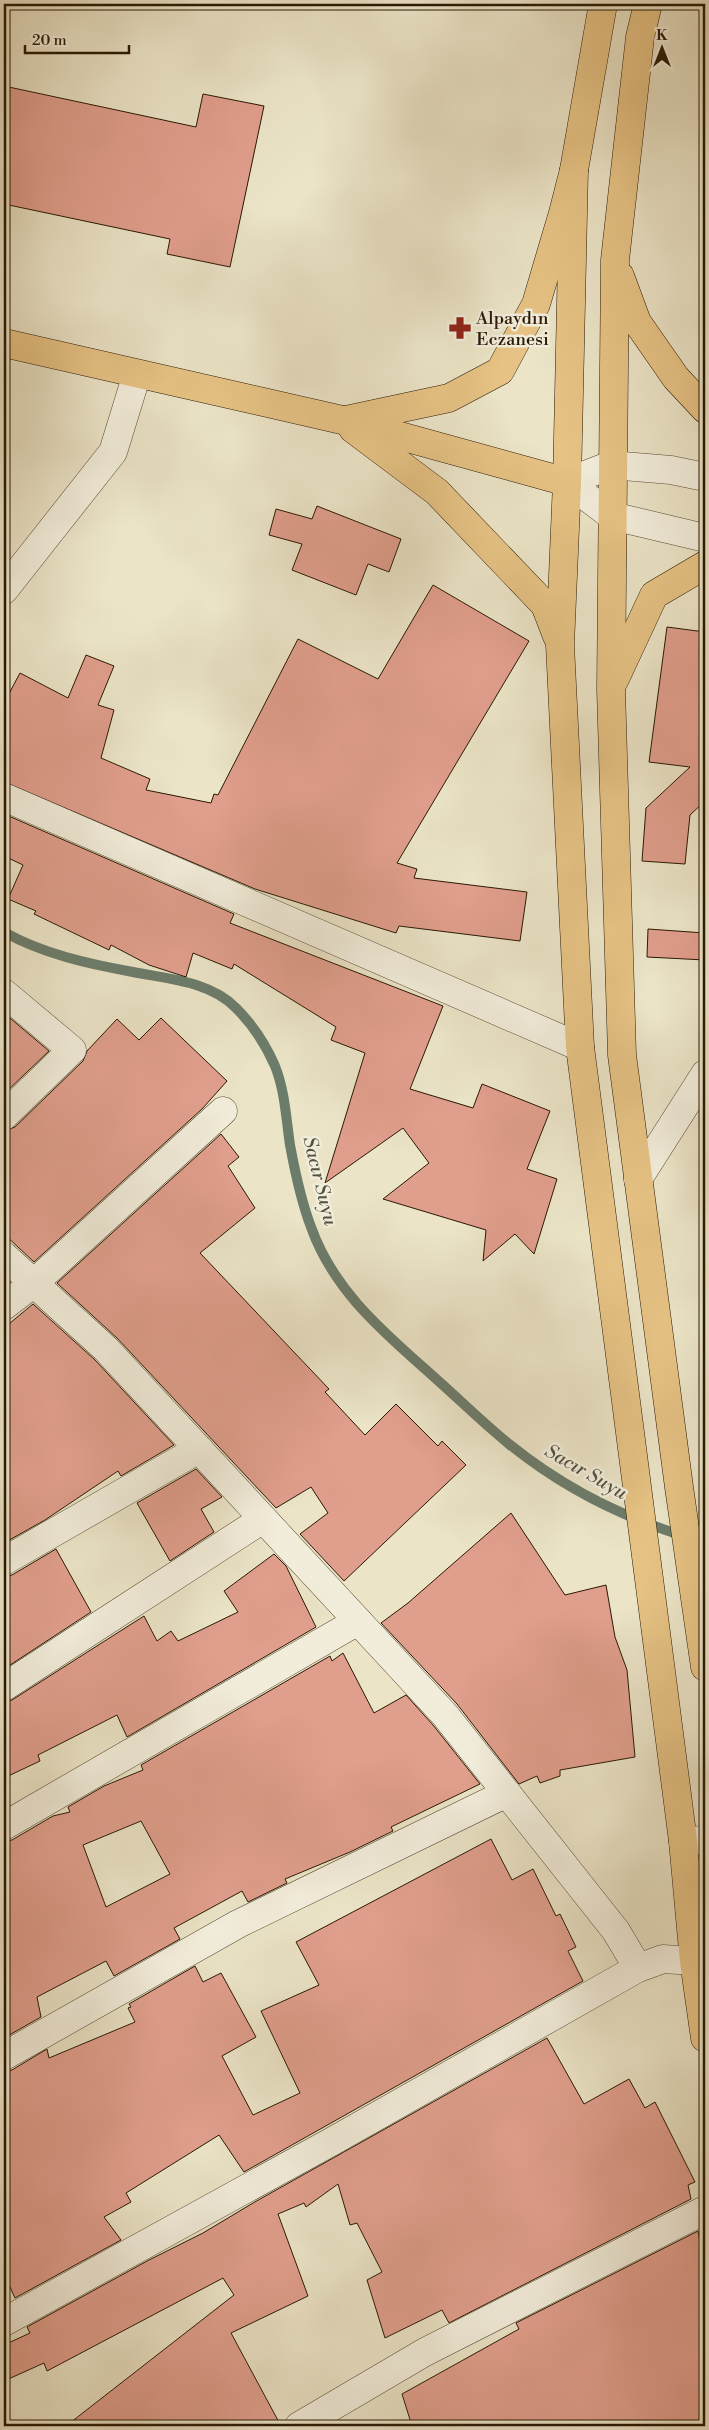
<svg xmlns="http://www.w3.org/2000/svg" width="709" height="2430" viewBox="0 0 709 2430" font-family="'Libre Bodoni',serif">
<style>
.lines{fill:none;stroke-linecap:round;stroke-linejoin:round}
.stream{stroke:#6c7c6b;stroke-width:10}
.building{fill:#e09e8c;stroke:#291804;fill-rule:evenodd}
.minor-casing{stroke:#5a4b35;stroke-width:29}
.major-casing{stroke:#291804;stroke-width:29}
.minor{stroke:#f2eddb;stroke-width:28}
.major{stroke:#e6c284;stroke-width:28}
.labels{text-anchor:middle;dominant-baseline:central;stroke-width:5;stroke-linejoin:round;paint-order:stroke}
.poi-label{font-size:18px;fill:#291804;stroke:#f2eddb;text-anchor:start}
.water-label{font-size:19px;font-style:italic;fill:#505240;stroke:#f2eddb}
</style>
<rect width="100%" height="100%" fill="#ebe4c7"/>
<filter id="stains"><feTurbulence type="fractalNoise" baseFrequency=".004" numOctaves="4"/><feColorMatrix values="0 0 0 0 .2 0 0 0 0 .09 0 0 0 0 .02 0 0 0 .5 -.17"/></filter>
<radialGradient id="worn" r=".72"><stop offset=".6" stop-color="#630" stop-opacity="0"/><stop offset="1" stop-color="#630" stop-opacity=".3"/></radialGradient>
<g class="lines">
<!-- stream -->
<path class="stream" d="M4 932C43 954 89 964 133 972 167 979 210 981 236 1008 252 1024 266 1045 275 1066 285 1091 286 1118 290 1145 295 1172 301 1201 311 1227 334 1292 385 1333 434 1377 459 1399 483 1423 509 1444 567 1491 633 1523 705 1542"/>
</g>
<!-- building -->
<g class="building">
<path d="M4 86 196 127 203 94 264 106 230 267 167 254 170 239 4 204Z"/>
<path d="M317 506 401 539 389 572 368 564 356 595 292 570 302 544 269 535 276 509 312 519Z"/>
<path d="M433 585 529 641 397 863 417 869 414 878 527 892 520 941 399 926 396 933 255 889 4 782V703L20 673 68 698 86 655 114 666 98 705 114 710 101 758 150 779 146 790 211 803 214 794 218 795 298 639 378 679Z"/>
<path d="M667 627 705 632V801L690 815 685 864 642 861 646 808 690 767 649 762Z"/>
<path d="M4 814 234 914 230 923 443 1006 410 1089 473 1108 482 1084 550 1111 527 1169 557 1179 534 1254 515 1234 483 1261 486 1230 383 1199 429 1163 403 1128 325 1183 365 1053 331 1040 336 1027 234 964 232 969 193 953 186 977 149 965 111 945 109 950 34 914 36 911 8 899 23 865 4 856Z"/>
<path d="M648 929 705 933V960L647 957Z"/>
<path d="M4 1013 49 1051 4 1094Z"/>
<path d="M161 1018 227 1081 202 1109 34 1262 4 1234V1131L15 1127 83 1061 87 1051 117 1019 139 1040Z"/>
<path d="M221 1134 239 1157 228 1166 255 1208 200 1253 329 1389 325 1392 365 1435 396 1404 438 1446 442 1441 466 1465 344 1581 300 1534 328 1513 311 1487 276 1508 117 1338 57 1283Z"/>
<path d="M33 1304 95 1360 174 1445 121 1476 118 1471 45 1520 4 1543V1328Z"/>
<path d="M196 1469 222 1497 201 1509 214 1532 170 1561 137 1503Z"/>
<path d="M511 1513 565 1595 606 1585 615 1637 627 1670 635 1757 560 1770V1776L540 1783 537 1776 519 1784 457 1704 381 1623 408 1603Z"/>
<path d="M56 1549 91 1612 4 1669V1577L12 1575Z"/>
<path d="M274 1554 286 1566 316 1627 127 1737 117 1715 38 1755 40 1761 4 1778V1702L12 1700 144 1616 157 1641 171 1631 178 1641 238 1612 224 1591Z"/>
<path d="M343 1653 374 1713 406 1695 433 1725 480 1784 391 1827 393 1831 350 1852 285 1879 287 1883 248 1902 242 1891 174 1928 180 1939 114 1976 106 1961 37 1997 41 2017 4 2038V1842L12 1840 53 1816 70 1812 68 1807 104 1786 143 1770 141 1765 330 1656 332 1661ZM141 1821 170 1874 106 1907 83 1845Z"/>
<path d="M491 1839 512 1880 533 1869 556 1916 560 1914 576 1947 568 1951 583 1981 244 2172 219 2135 126 2193 131 2202 104 2217 121 2240 15 2298 4 2274V2072L12 2070 47 2049 49 2058 135 2022 128 2008 131 2007 129 2004 195 1966 203 1982 221 1973 256 2037 222 2056 253 2115 300 2093 261 2011 319 1985 296 1942Z"/>
<path d="M547 2038 584 2104 629 2079 645 2108 655 2102 695 2182 688 2185 691 2199 449 2323 442 2310 385 2338 367 2280 382 2272 357 2223 350 2225 338 2184 306 2207 304 2203 278 2214 308 2296 231 2333 281 2426H66L234 2295 223 2278 47 2371 44 2363 4 2381V2345L30 2333 27 2327 149 2260 203 2233 253 2203Z"/>
<path d="M698 2231 705 2268V2426H412L402 2394 519 2329 516 2323Z"/>
</g>
<g class="lines">
<defs>
<g id="minor">
<path d="M567 482 612 516 705 538"/>
<path d="M567 482 611 465 671 470 705 477"/>
<path d="M4 590 113 452 137 374"/>
<path d="M4 797 580 1047"/>
<path d="M4 993 72 1050 4 1116"/>
<path d="M638 1179 705 1074"/>
<path d="M4 1256 106 1349 445 1715 616 1931 638 1968"/>
<path d="M4 1306 34 1283 223 1111"/>
<path d="M4 1561 199 1449"/>
<path d="M4 1687 263 1519"/>
<path d="M4 1826 358 1621"/>
<path d="M683 1841 705 1840"/>
<path d="M4 2056 238 1924 507 1793"/>
<path d="M4 2322 331 2142 638 1968 663 1959 694 1961"/>
<path d="M299 2426 425 2352 705 2210"/>
</g>
<g id="major">
<path d="M648 4 640 37 615 260 611 689 622 1055 679 1487 705 1667"/>
<path d="M574 170 567 482 560 645 580 1047 683 1841 694 1961 705 2038"/>
<path d="M620 276 637 322 676 378 705 409"/>
<path d="M4 343 342 420 567 482"/>
<path d="M346 420 449 398 500 371 536 304 563 213 574 170 603 4"/>
<path d="M353 429 437 492 545 605 557 636"/>
<path d="M614 681 654 595 705 565"/>
</g>
</defs>
<!-- minor casing -->
<use href="#minor" class="minor-casing"/>
<!-- major casing -->
<use href="#major" class="major-casing"/>
<!-- minor -->
<use href="#minor" class="minor"/>
<!-- major -->
<use href="#major" class="major"/>
</g>
<!-- icons -->
<defs>
<symbol id="pharmacy-bare" viewBox="-9 -9 18 18"><path d="M-2-6h4v4h4v4h-4v4h-4v-4h-4v-4h4Z" fill="#8f2418" stroke="#f2eddb" stroke-width="2.5" paint-order="stroke"/></symbol>
</defs>
<g fill-rule="evenodd">
<use href="#pharmacy-bare" x="444" y="312" width="32" height="32"/>
</g>
<g class="labels">
<!-- poi labels -->
<g class="poi-label">
<text x="476" y="318">Alpaydın<tspan x="476" dy="21">Eczanesi</tspan></text>
</g>
<!-- water labels -->
<g class="water-label">
<text transform="translate(320 1181) rotate(76)">Sacır Suyu</text>
<text transform="translate(586 1472) rotate(30)">Sacır Suyu</text>
</g>
</g>
<!-- margin -->
<rect width="709" height="2430" fill="none" stroke="#ebe4c7" stroke-width="20"/>
<rect x="5" y="5" width="699" height="2420" fill="none" stroke="#291804" stroke-width="2.5"/>
<rect x="10" y="10" width="689" height="2410" fill="none" stroke="#291804"/>
<!-- north arrow -->
<g transform="translate(662 48)" stroke="#f2eddb" stroke-width="4" paint-order="stroke">
<path d="M0-4L9 19L0 12L-9 19Z" fill="#291804"/>
<text y="-8" font-size="14" font-weight="bold" text-anchor="middle" fill="#291804">K</text>
</g>
<!-- scale -->
<path d="M25 45v8h104v-8" fill="none" stroke="#291804" stroke-width="2.5"/>
<text x="32" y="45" font-size="15" fill="#291804" stroke="#f2eddb" stroke-width="4" paint-order="stroke">20 m</text>
<rect width="100%" height="100%" filter="url(#stains)"/>
<rect width="100%" height="100%" fill="url(#worn)"/>
</svg>
